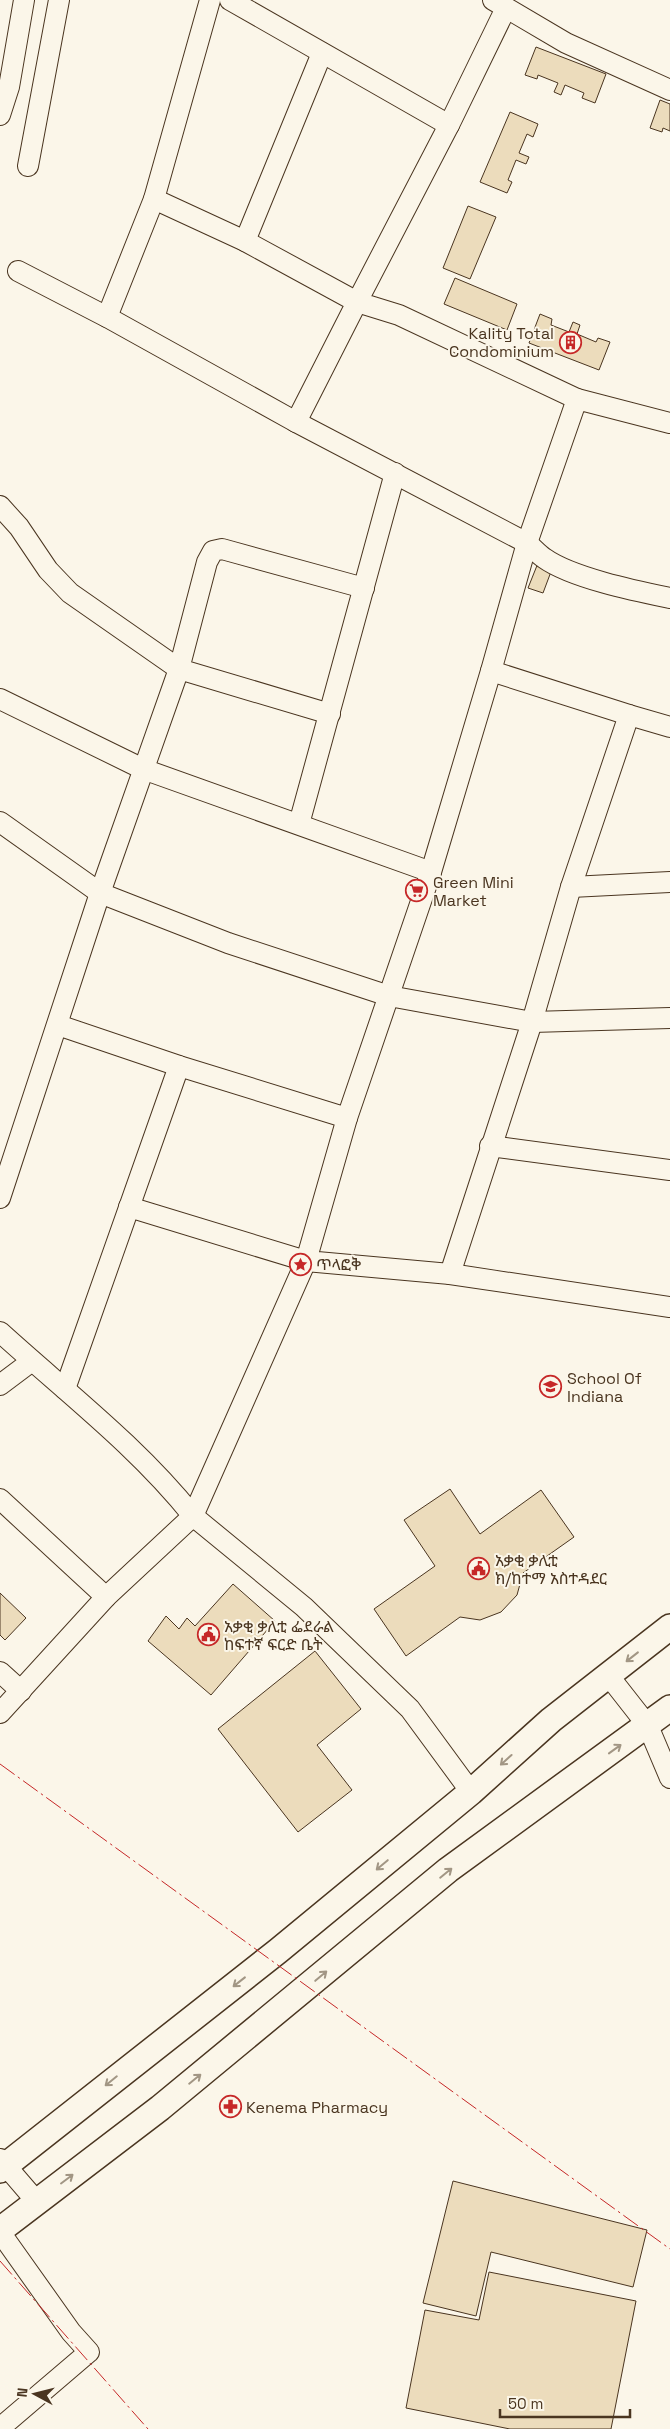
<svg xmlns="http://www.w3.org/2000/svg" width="670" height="2429" viewBox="0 0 670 2429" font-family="'Space Grotesk','Noto Sans Ethiopic',sans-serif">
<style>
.building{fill:#ecdcbc;stroke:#4a3520}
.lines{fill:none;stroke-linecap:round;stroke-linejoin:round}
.minor-casing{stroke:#4a3520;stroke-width:22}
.major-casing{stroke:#4a3520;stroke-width:28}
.minor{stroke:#fbf6e9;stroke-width:20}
.major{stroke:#fbf6e9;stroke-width:25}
.power{stroke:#c62828;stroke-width:1;stroke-dasharray:18 4 2.5 4;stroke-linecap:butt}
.oneway{stroke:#a29684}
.labels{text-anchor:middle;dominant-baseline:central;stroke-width:4;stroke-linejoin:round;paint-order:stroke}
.poi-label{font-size:16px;fill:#4a3520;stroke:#fbf6e9;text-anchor:start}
</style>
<rect width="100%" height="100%" fill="#fbf6e9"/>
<!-- building -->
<g class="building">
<path d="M536 47 606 74 595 103 582 98 584 93 565 85 561 95 554 92 558 83 538 75 537 79 525 75Z"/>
<path d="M660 100 670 104V131L663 128 662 132 650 128Z"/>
<path d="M510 112 538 124 533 137 527 134 519 153 529 157 526 164 516 160 508 180 512 182 507 193 480 182Z"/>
<path d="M468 206 496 217 470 279 443 268Z"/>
<path d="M455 278 517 304 507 330 444 304Z"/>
<path d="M540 314 552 319 551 325 569 332 573 322 580 325 577 334 596 342 598 338 610 342 599 370 529 343Z"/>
<path d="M538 563 552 569 543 593 528 588Z"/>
<path d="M450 1489 480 1534 541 1490 574 1537 523 1573 517 1595 501 1612 480 1620 460 1617 406 1656 374 1609 435 1566 404 1520Z"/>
<path d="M233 1584 275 1621 211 1695 148 1641 166 1616 179 1629 187 1618 195 1626Z"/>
<path d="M0 1593 26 1618 5 1640 0 1635Z"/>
<path d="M315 1651 361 1709 317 1745 352 1790 298 1832 218 1729Z"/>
<path d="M453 2181 647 2230 633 2287 491 2252 476 2316 423 2303Z"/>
<path d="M489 2272 636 2301 611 2429H510L406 2408 425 2310 479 2320Z"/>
</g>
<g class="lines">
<defs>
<g id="minor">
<path d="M230 0 449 125"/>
<path d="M493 0 566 43 670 90"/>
<path d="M506 8 449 125 357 302 399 315 577 399"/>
<path d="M0 115 9 87 24 0"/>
<path d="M28 166 59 0"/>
<path d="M154 199 245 241 357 302 296 422"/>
<path d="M245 241 322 53"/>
<path d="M18 271 107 317 296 422 527 543C533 548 538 554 544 558 572 578 636 591 670 598"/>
<path d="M107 317 154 199 210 0"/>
<path d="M670 423 577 399 527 543 491 671 431 872 347 1118 306 1261 450 1274 670 1307"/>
<path d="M0 506 19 527 48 570 70 593 179 669 100 893 0 1198"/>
<path d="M0 699 143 769 431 872"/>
<path d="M330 714 179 669 207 562 213 551 222 549 364 588"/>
<path d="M629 715 670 727"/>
<path d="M0 822 100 893 228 943 389 996 532 1022 670 1018"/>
<path d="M299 824 395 473"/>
<path d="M571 887 670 882"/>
<path d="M58 1025 179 1066 347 1118"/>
<path d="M490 1146 670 1170"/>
<path d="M450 1274 532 1022 571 887 629 715 491 671"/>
<path d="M0 1332C66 1392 137 1446 193 1516L306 1261 129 1207"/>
<path d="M0 1385 32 1361"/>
<path d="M65 1389 179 1066"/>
<path d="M0 1499 106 1597"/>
<path d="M0 1672 21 1691"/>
<path d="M608 1675 648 1726 670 1778"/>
<path d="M0 1713 106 1597 193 1516 304 1607 410 1709 471 1792"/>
<path d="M0 2159 37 2202"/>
<path d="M0 2232 71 2332 89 2352 0 2428"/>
</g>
<g id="major">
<path d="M0 2170 278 1951 471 1792 551 1720 670 1627"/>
<path d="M0 2230 160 2108 448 1870 670 1708"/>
</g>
</defs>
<!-- minor casing -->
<use href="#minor" class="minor-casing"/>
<!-- major casing -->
<use href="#major" class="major-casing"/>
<!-- minor -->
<use href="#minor" class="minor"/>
<!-- major -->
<use href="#major" class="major"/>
<!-- power -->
<g class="power">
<path d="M0 1764 670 2249"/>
<path d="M0 2261 148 2429"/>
</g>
</g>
<!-- one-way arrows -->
<defs><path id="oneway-shaft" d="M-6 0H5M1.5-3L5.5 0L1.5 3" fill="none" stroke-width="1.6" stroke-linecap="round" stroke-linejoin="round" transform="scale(1.25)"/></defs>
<g class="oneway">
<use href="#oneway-shaft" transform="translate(632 1657) rotate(142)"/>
<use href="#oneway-shaft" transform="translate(615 1749) rotate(-36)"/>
<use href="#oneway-shaft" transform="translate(506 1760) rotate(138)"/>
<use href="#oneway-shaft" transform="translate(382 1865) rotate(140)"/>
<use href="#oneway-shaft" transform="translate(446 1873) rotate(-39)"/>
<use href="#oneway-shaft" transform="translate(321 1976) rotate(-40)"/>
<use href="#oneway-shaft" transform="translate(239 1982) rotate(142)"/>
<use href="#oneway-shaft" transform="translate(195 2079) rotate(-39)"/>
<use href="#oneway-shaft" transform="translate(111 2081) rotate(141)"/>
<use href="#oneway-shaft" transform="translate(67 2179) rotate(-37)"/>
</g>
<!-- icons -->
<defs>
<symbol id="building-ring" viewBox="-11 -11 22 22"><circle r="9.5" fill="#fbf6e9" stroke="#c62828" stroke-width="1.5"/><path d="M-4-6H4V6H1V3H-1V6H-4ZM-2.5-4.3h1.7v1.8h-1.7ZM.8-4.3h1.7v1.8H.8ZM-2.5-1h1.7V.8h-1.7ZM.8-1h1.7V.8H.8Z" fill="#c62828"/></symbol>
<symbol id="supermarket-ring" viewBox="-11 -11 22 22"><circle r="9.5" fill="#fbf6e9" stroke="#c62828" stroke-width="1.5"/><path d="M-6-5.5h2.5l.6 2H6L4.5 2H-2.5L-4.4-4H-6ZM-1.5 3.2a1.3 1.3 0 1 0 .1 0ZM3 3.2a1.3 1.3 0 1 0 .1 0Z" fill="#c62828"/></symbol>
<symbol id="sight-ring" viewBox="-11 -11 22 22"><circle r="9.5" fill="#fbf6e9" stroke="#c62828" stroke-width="1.5"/><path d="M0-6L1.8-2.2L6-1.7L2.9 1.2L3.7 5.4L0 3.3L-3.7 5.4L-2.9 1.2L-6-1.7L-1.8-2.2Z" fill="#c62828"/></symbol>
<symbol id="school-ring" viewBox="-11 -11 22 22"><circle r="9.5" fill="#fbf6e9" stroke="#c62828" stroke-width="1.5"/><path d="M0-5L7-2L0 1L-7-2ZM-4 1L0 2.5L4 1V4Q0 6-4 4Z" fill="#c62828"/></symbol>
<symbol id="civic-ring" viewBox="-11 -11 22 22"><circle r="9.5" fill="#fbf6e9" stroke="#c62828" stroke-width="1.5"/><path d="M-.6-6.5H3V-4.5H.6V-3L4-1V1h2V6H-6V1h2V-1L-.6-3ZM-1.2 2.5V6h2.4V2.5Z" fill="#c62828"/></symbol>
<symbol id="pharmacy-ring" viewBox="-11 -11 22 22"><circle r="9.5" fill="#fbf6e9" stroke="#c62828" stroke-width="1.5"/><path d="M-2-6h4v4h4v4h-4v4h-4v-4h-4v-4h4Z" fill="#c62828"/></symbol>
</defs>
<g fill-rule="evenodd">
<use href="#building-ring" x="558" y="330" width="25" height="25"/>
<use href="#supermarket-ring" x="404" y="878" width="25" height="25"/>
<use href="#sight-ring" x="288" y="1252" width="25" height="25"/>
<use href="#school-ring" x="538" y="1374" width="25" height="25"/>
<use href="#civic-ring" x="466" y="1556" width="25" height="25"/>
<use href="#civic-ring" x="196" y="1622" width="25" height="25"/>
<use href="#pharmacy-ring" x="218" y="2094" width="25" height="25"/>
</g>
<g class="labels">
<!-- poi labels -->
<g class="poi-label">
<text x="554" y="333" text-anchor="end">Kality Total<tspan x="554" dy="18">Condominium</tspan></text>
<text x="433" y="882">Green Mini<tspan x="433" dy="18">Market</tspan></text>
<text x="316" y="1264">ጥላፎቅ</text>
<text x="567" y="1378">School Of<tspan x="567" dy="18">Indiana</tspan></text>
<text x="495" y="1560">አቃቂ ቃሊቲ<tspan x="495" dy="18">ክ/ከተማ አስተዳደር</tspan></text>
<text x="224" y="1626">አቃቂ ቃሊቲ ፌደራል<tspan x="224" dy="18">ከፍተኛ ፍርድ ቤት</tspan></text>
<text x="246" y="2107">Kenema Pharmacy</text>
</g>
</g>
<!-- north arrow -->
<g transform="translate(35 2394) rotate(277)" stroke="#fbf6e9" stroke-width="4" paint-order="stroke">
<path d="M0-4L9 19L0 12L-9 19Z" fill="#4a3520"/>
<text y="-8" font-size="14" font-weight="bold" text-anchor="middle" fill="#4a3520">N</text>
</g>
<!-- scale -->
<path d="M500 2409v8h130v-8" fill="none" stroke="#4a3520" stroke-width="2.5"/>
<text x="508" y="2409" font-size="15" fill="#4a3520" stroke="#fbf6e9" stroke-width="4" paint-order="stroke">50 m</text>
</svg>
